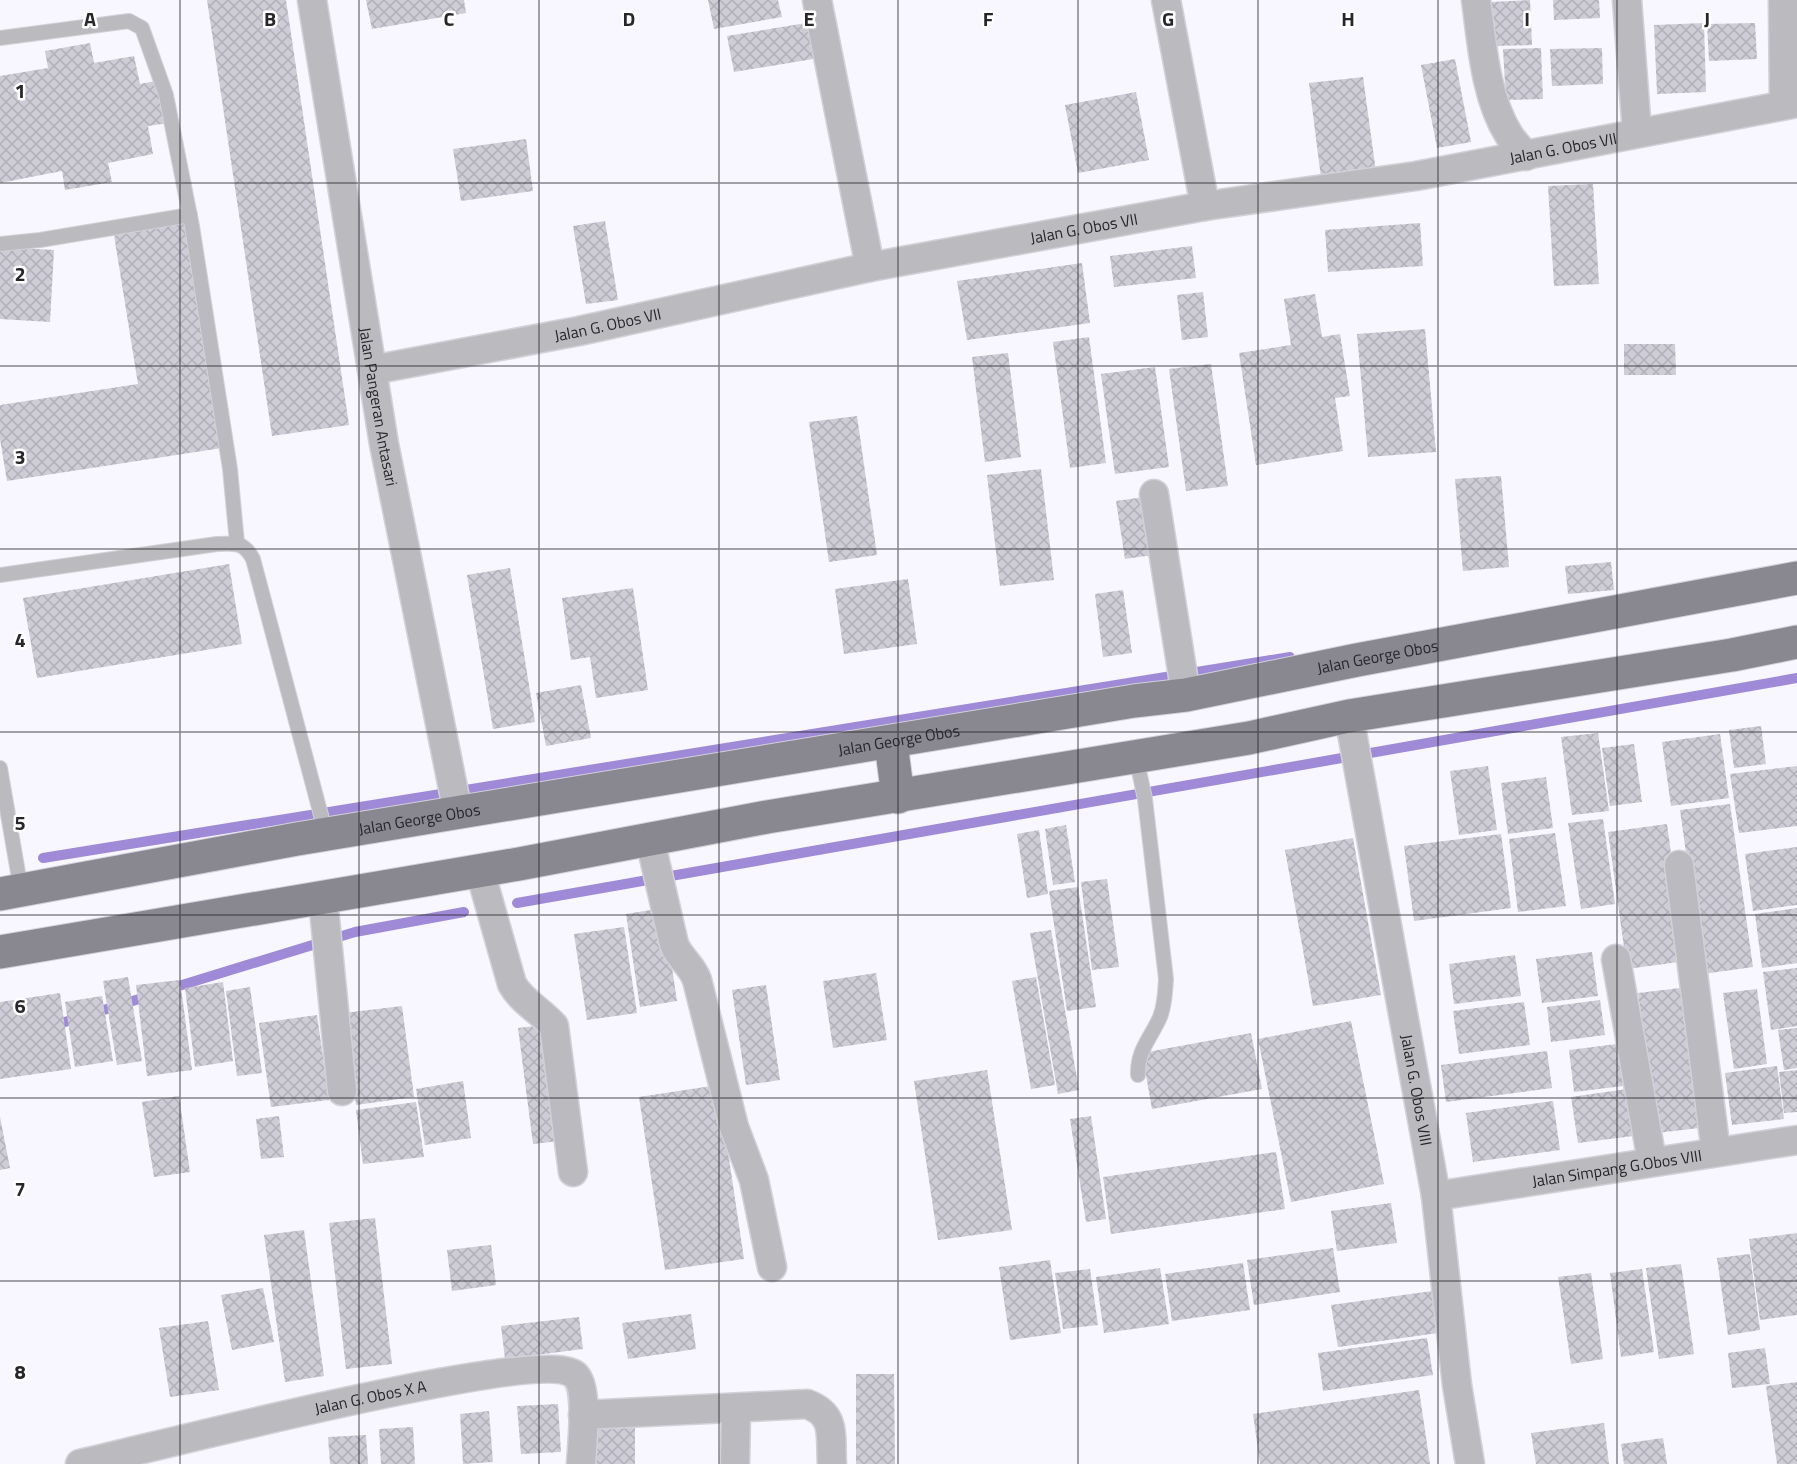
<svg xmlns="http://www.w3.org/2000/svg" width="1797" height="1464" viewBox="0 0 1797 1464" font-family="'Titillium Web',sans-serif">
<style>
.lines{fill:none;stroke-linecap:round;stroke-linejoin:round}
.stream{stroke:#9e8ad6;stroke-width:10}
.building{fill:url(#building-cross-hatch)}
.service-casing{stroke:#d2d1d9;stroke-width:16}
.minor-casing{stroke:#d2d1d9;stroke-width:31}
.primary-casing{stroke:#d2d1d9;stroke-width:35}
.service{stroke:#bbbbbf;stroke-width:14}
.minor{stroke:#bbbbbf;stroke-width:28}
.primary{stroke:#898790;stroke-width:33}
.grid{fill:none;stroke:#27262a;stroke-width:1.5;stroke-opacity:0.55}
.labels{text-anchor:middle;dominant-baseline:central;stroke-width:5;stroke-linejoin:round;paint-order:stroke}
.street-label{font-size:16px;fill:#27262a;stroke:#fff}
.grid-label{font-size:20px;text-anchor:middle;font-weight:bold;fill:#27262a;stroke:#fff;stroke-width:5;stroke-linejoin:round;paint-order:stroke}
</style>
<defs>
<pattern id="building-cross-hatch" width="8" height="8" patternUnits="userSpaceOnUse" patternTransform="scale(1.5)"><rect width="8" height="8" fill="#ceccd6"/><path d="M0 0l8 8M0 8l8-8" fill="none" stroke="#b1afb8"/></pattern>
</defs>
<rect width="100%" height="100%" fill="#f8f6ff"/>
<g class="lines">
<!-- stream -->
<g class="stream">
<path d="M43 858 1290 657"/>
<path d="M517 903 1797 678"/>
<path d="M169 989 355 932 464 912"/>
<path d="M52 1026 152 995"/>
</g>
</g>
<!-- building -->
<g class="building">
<path d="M207 0H286L349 425 272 436Z"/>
<path d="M366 0H464L466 13 372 29Z"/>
<path d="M708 0H778L782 17 714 29Z"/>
<path d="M1530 0 1532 45 1492 46 1491 2Z"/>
<path d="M1553 0H1599L1600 18 1554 20Z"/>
<path d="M812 22 819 58 734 72 727 36Z"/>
<path d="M1704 23 1706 92 1657 94 1654 25Z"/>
<path d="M1755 23 1757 59 1709 61 1707 24Z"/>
<path d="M90 43 94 63 134 56 140 84 161 80 169 123 148 126 153 154 108 163 112 182 65 190 62 171 0 183V76L48 68 45 51Z"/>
<path d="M1541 48 1543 99 1506 100 1503 49Z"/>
<path d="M1602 48 1603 84 1552 86 1550 49Z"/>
<path d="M1455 59 1471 142 1437 148 1421 65Z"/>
<path d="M1363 77 1376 172 1321 178 1309 83Z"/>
<path d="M1136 92 1149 160 1078 173 1065 105Z"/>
<path d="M526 139 533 191 461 201 453 149Z"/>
<path d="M1593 184 1599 284 1554 286 1548 186Z"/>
<path d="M187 218 222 448 7 481 0 439V405L138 384 113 229Z"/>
<path d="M605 221 618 300 586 304 573 226Z"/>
<path d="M1420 223 1423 266 1328 272 1325 230Z"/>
<path d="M1192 246 1196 278 1114 287 1110 256Z"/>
<path d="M0 247 54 250 50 322 0 319Z"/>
<path d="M1082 263 1090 323 967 340 957 281Z"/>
<path d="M1203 292 1208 337 1182 340 1177 295Z"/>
<path d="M1315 294 1322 337 1340 334 1350 396 1335 398 1343 451 1256 465 1239 353 1291 345 1284 299Z"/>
<path d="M1425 329 1436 452 1368 457 1357 334Z"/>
<path d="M1089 337 1106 463 1070 468 1053 342Z"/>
<path d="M1624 344H1675L1676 375H1624Z"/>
<path d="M1008 353 1021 457 985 462 972 357Z"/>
<path d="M1211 364 1228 486 1186 491 1169 369Z"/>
<path d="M1155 367 1169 467 1115 474 1101 374Z"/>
<path d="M857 416 877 555 829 562 809 422Z"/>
<path d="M1041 469 1054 580 1000 586 987 475Z"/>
<path d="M1501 476 1509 567 1463 571 1455 479Z"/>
<path d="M1144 497 1153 555 1125 559 1116 501Z"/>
<path d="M1611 562 1614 590 1568 594 1565 566Z"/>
<path d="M229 564 242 644 37 678 23 598Z"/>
<path d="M510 568 535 722 493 729 467 575Z"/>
<path d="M908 579 917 644 844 654 835 589Z"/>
<path d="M633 588 648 690 596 698 590 657 571 660 562 598Z"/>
<path d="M1123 590 1132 653 1103 657 1095 594Z"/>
<path d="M581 685 591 738 546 746 536 693Z"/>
<path d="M1761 726 1766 764 1734 768 1729 730Z"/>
<path d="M1598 733 1609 811 1572 815 1561 737Z"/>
<path d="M1720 734 1729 798 1671 806 1662 742Z"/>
<path d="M1634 744 1642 802 1610 806 1602 748Z"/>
<path d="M1488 766 1497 830 1459 835 1450 771Z"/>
<path d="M1797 766V826L1739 833 1730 774Z"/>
<path d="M1546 777 1553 828 1508 834 1501 783Z"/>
<path d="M1730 804 1753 967 1703 974 1680 810Z"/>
<path d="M1603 819 1615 904 1581 909 1568 823Z"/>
<path d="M1667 824 1686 961 1627 969 1608 832Z"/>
<path d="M1066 825 1075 882 1053 885 1045 829Z"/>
<path d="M1039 830 1048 894 1027 898 1017 834Z"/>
<path d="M1555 833 1566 906 1518 912 1509 839Z"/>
<path d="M1501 834 1511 908 1414 921 1404 846Z"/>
<path d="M1353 838 1381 995 1313 1006 1285 850Z"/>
<path d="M1797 847V905L1753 911 1745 854Z"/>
<path d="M1107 879 1119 967 1092 970 1081 882Z"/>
<path d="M1078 887 1096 1007 1067 1011 1049 891Z"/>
<path d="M663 908 677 1001 640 1007 626 914Z"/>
<path d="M1797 908V963L1762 968 1755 914Z"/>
<path d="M624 927 637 1013 587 1020 574 934Z"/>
<path d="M1051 930 1079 1090 1058 1094 1030 933Z"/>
<path d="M1592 952 1598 996 1542 1003 1536 959Z"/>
<path d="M1515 955 1521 996 1454 1004 1449 964Z"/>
<path d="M1797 968V1026L1771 1030 1763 972Z"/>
<path d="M876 973 887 1040 833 1048 823 981Z"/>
<path d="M128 977 142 1061 117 1065 103 981Z"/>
<path d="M1036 977 1055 1085 1031 1089 1012 981Z"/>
<path d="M180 980 192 1070 147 1076 136 985Z"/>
<path d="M223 982 233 1061 195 1067 185 988Z"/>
<path d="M766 985 780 1080 746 1085 732 990Z"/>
<path d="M250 987 262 1073 237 1076 226 991Z"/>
<path d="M1680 988 1699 1128 1657 1133 1638 993Z"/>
<path d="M1757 989 1767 1064 1734 1069 1723 993Z"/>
<path d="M60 993 71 1069 0 1079V1002Z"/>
<path d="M102 996 113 1061 75 1067 65 1002Z"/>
<path d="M1600 1000 1605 1035 1551 1042 1547 1007Z"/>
<path d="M1524 1002 1530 1045 1459 1054 1453 1011Z"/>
<path d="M402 1006 414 1097 356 1105 344 1013Z"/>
<path d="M317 1015 329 1100 271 1107 259 1023Z"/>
<path d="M1351 1021 1384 1184 1291 1202 1258 1039Z"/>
<path d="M543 1025 559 1141 533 1144 518 1028Z"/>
<path d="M1797 1028V1068L1784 1070 1778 1030Z"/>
<path d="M1251 1033 1262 1089 1152 1109 1142 1053Z"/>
<path d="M1617 1044 1623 1086 1574 1092 1569 1050Z"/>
<path d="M1547 1051 1552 1088 1446 1102 1441 1065Z"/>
<path d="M1777 1066 1784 1119 1732 1125 1725 1073Z"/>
<path d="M987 1070 1012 1230 938 1240 914 1081Z"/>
<path d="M1797 1070V1112L1784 1113 1779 1072Z"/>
<path d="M463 1081 471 1138 425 1145 416 1089Z"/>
<path d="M718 1085 744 1259 665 1270 639 1097Z"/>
<path d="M1627 1089 1633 1136 1578 1143 1571 1097Z"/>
<path d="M179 1096 190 1172 154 1177 142 1102Z"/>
<path d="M1553 1101 1560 1150 1473 1162 1466 1113Z"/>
<path d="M416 1102 424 1157 363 1164 356 1110Z"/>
<path d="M279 1116 284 1157 261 1159 256 1119Z"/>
<path d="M1091 1116 1106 1219 1086 1222 1070 1119Z"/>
<path d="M0 1117 10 1168 0 1170Z"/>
<path d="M1276 1152 1285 1209 1111 1234 1103 1177Z"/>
<path d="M1391 1203 1397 1243 1337 1251 1331 1211Z"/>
<path d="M375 1218 392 1364 346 1369 329 1223Z"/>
<path d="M304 1230 324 1376 285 1382 264 1235Z"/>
<path d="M1797 1233V1315L1760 1320 1749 1239Z"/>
<path d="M491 1245 496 1285 452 1291 447 1250Z"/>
<path d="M1333 1248 1340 1292 1254 1305 1247 1260Z"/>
<path d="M1750 1254 1760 1330 1728 1335 1717 1258Z"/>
<path d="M1050 1260 1061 1333 1010 1340 999 1267Z"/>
<path d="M1243 1263 1250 1310 1172 1321 1165 1274Z"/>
<path d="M1681 1264 1694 1354 1659 1359 1646 1268Z"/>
<path d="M1160 1268 1169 1324 1104 1333 1096 1277Z"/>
<path d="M1090 1269 1098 1325 1063 1329 1055 1273Z"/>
<path d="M1642 1269 1654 1352 1621 1357 1610 1273Z"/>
<path d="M1591 1273 1603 1359 1571 1364 1558 1277Z"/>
<path d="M263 1288 274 1342 232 1350 221 1295Z"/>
<path d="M1432 1291 1438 1333 1338 1347 1331 1305Z"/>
<path d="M691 1314 696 1349 628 1359 622 1323Z"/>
<path d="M579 1317 583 1349 505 1359 501 1326Z"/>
<path d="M208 1321 219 1390 170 1397 159 1328Z"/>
<path d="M1427 1338 1433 1375 1323 1391 1318 1353Z"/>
<path d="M1765 1348 1770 1384 1732 1388 1728 1353Z"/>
<path d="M856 1374H894L895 1464H856Z"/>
<path d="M1797 1382V1464H1777L1766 1386Z"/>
<path d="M1419 1390 1430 1464H1260L1253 1414Z"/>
<path d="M558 1404 561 1452 521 1454 517 1406Z"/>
<path d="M489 1411 493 1462 463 1464 460 1414Z"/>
<rect x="591" y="1419" width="44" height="45"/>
<path d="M1604 1423 1609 1464H1536L1531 1433Z"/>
<path d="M413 1427 415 1464H381L379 1429Z"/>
<path d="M366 1435 368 1464H330L328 1437Z"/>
<path d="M1663 1438 1667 1464H1624L1621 1444Z"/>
</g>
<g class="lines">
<defs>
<g id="service">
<path d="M0 38 129 21 142 28 166 95 192 226 230 469 237 543"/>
<path d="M0 244 40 240 190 215"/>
<path d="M0 575 217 544C235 543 244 542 253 559L326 834"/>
<path d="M1136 757 1145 799 1166 979C1165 992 1165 1005 1160 1017 1151 1038 1137 1050 1138 1075"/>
<path d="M0 768 21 890"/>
</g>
<g id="minor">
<path id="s1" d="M312 0 384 444 458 813"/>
<path d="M817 0 870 267"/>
<path d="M1166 0 1205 206"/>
<path d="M1476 0C1482 43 1485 97 1509 135 1513 142 1521 149 1526 156"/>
<path d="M1627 0 1637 132"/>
<path d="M1783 0 1784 105"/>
<path id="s2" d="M372 370 579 331 870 267 1205 206 1416 176 1797 103"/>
<path d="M1154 494 1186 695"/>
<path id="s3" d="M1349 716 1436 1196 1457 1385 1470 1464"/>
<path d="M650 840 674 944C679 958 692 965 697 980L734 1127 754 1180 772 1267"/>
<path d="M1679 865 1716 1152"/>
<path d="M480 871 512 984C522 1002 541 1011 554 1026L573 1172"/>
<path d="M323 899 342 1091"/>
<path d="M1616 959 1652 1161"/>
<path id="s4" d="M1436 1196 1797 1140"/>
<path d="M583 1415 807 1404C837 1415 830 1436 832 1464"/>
<path id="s5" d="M80 1464C144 1450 540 1346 575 1375 589 1387 582 1445 581 1464"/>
<path d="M735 1464 736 1408"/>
</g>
<g id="primary">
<path d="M891 743 898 797"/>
<path id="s6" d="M0 894 297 839 1134 701 1186 695 1357 660 1797 578"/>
<path d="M0 952 519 864 767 817 1249 738 1349 716 1732 655 1797 642"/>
</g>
</defs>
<!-- service casing -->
<use href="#service" class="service-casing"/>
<!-- minor casing -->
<use href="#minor" class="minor-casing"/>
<!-- primary casing -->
<use href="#primary" class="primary-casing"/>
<!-- service -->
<use href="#service" class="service"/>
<!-- minor -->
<use href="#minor" class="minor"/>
<!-- primary -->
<use href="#primary" class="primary"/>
</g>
<!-- grid -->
<path class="grid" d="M180 0V1464M359 0V1464M539 0V1464M719 0V1464M898 0V1464M1078 0V1464M1258 0V1464M1438 0V1464M1617 0V1464M0 183H1797M0 366H1797M0 549H1797M0 732H1797M0 915H1797M0 1098H1797M0 1281H1797"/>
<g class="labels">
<!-- street labels -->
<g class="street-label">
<text stroke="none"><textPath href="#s2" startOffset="1212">Jalan G. Obos VII</textPath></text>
<text stroke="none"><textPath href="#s2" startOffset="726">Jalan G. Obos VII</textPath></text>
<text stroke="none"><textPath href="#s2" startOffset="240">Jalan G. Obos VII</textPath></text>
<text stroke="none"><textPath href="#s1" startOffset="412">Jalan Pangeran Antasari</textPath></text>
<text stroke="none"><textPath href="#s6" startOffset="1398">Jalan George Obos</textPath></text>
<text stroke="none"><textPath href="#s6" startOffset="912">Jalan George Obos</textPath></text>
<text stroke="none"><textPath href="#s6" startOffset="426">Jalan George Obos</textPath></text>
<text stroke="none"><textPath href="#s3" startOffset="380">Jalan G. Obos VIII</textPath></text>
<text stroke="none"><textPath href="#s4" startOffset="183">Jalan Simpang G.Obos VIII</textPath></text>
<text stroke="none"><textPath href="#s5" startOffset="298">Jalan G. Obos X A</textPath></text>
</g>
</g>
<g class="grid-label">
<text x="90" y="26">A</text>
<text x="270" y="26">B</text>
<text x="449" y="26">C</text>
<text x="629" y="26">D</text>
<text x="809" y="26">E</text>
<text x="988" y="26">F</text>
<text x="1168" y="26">G</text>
<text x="1348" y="26">H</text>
<text x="1527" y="26">I</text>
<text x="1707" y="26">J</text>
<text x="20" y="98">1</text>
<text x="20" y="281">2</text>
<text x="20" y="464">3</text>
<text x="20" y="647">4</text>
<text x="20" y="830">5</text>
<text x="20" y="1013">6</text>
<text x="20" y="1196">7</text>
<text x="20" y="1379">8</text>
</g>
</svg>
